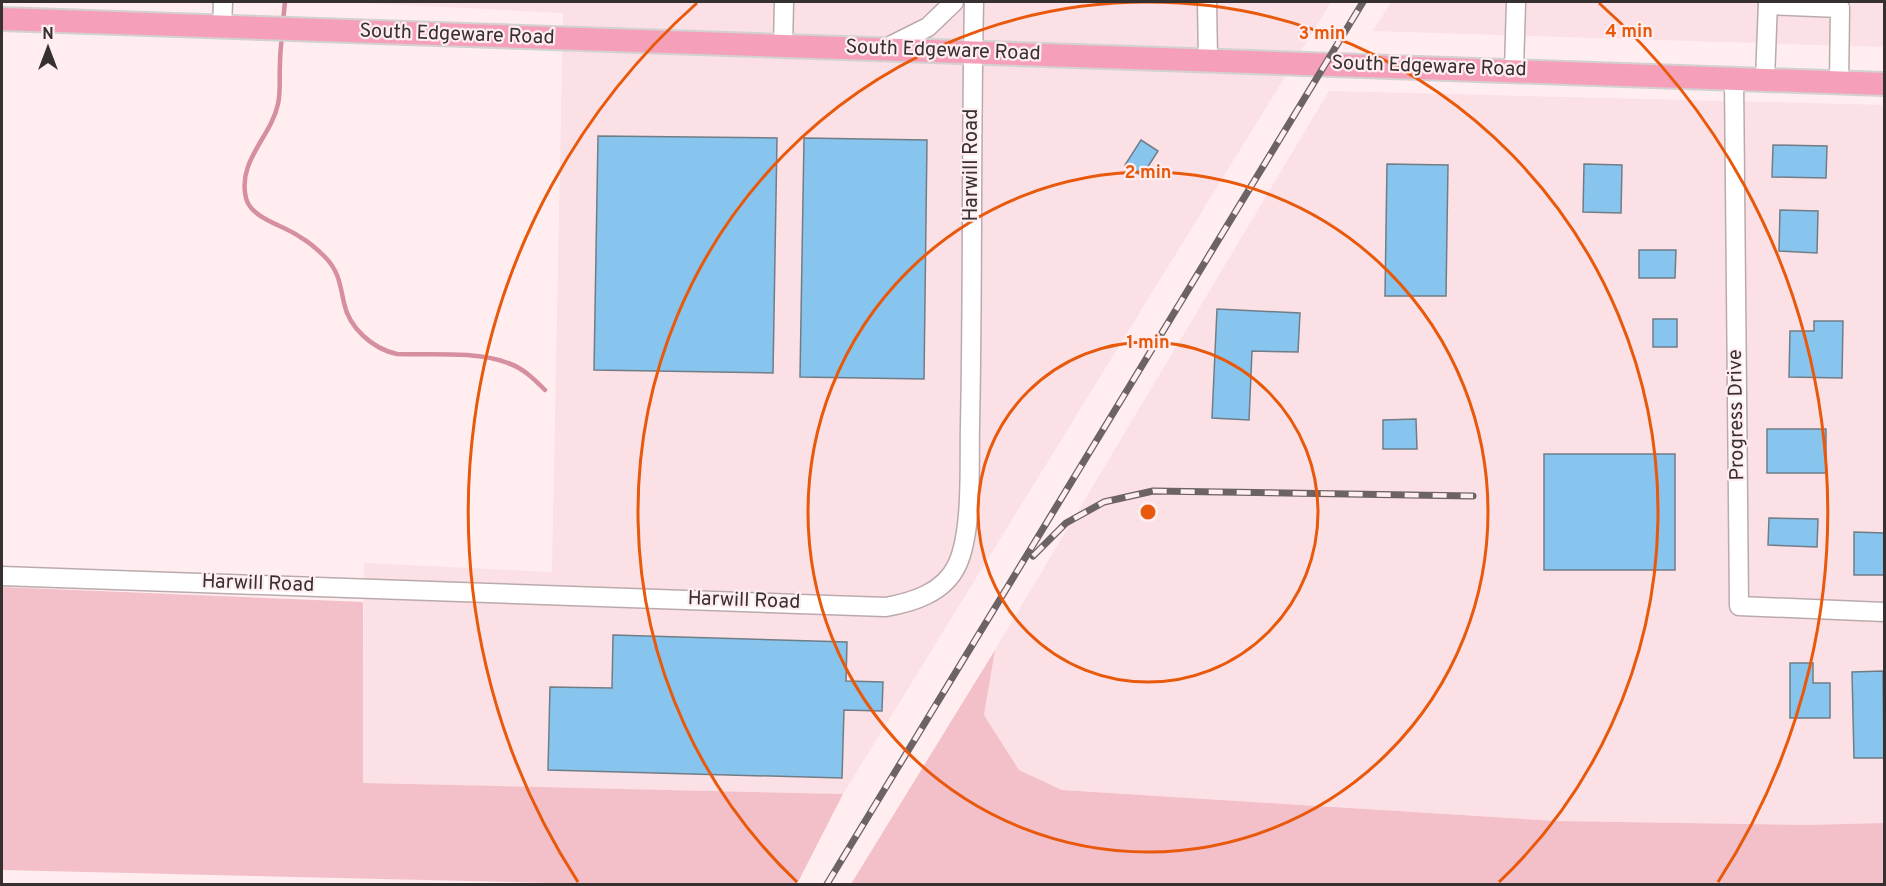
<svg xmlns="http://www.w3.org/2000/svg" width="1886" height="886" viewBox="0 0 1886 886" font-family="Overpass,sans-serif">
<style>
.built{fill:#fbe0e5}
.green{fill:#f3c0ca}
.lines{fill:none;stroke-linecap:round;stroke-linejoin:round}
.stream{stroke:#d58f9e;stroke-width:4.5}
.building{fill:#87c5ee;stroke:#717d86;stroke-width:1.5}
.minor-casing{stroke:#bbaaad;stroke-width:21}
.major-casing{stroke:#d3d1d2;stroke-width:26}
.minor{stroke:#fff;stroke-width:18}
.major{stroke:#f5a0b8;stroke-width:22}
.rail-casing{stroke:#6c6364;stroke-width:7}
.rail{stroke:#ffedf0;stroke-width:4.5;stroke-dasharray:14;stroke-linecap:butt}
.ring{fill:none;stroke:#e8590c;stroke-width:3}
.labels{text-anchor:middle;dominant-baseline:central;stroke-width:4.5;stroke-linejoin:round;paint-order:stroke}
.street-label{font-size:20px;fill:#373031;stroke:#ffedf0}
.centre{fill:#e8590c;stroke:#ffedf0;stroke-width:3}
.ring-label{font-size:18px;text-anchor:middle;font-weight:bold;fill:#e8590c;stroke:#ffedf0;stroke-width:4.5;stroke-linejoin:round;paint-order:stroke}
</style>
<rect width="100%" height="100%" fill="#ffedf0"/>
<!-- built -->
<g class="built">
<path d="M344 2H1331L843 794 362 783 364 563 552 572 563 13Z"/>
<path d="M1391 2H1884V47L1373 31Z"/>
<path d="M1329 91 1884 105V823L1805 825 1556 821 1062 790 1019 770 984 715 995 650Z"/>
</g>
<!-- green -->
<g class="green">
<path d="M2 587 363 602V783L843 794 797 884H595L2 870Z"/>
<path d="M995 650 984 715 1019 770 1062 790 1556 821 1805 825 1884 823V884H851Z"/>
</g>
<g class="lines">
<!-- stream -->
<g class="stream">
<path d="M283 21 285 2"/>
<path d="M282 36C281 45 280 54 280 63 279 77 281 91 278 104 271 137 237 161 246 198 251 219 284 225 300 237 309 242 318 250 325 257 339 271 340 285 344 303 349 328 373 349 397 354 431 355 476 351 508 363 523 368 534 379 545 390"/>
</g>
</g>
<!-- building -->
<g class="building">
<path d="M598 136 777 138 773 373 594 370Z"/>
<path d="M804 138 927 140 924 379 800 377Z"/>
<path d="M1141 140 1158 151 1142 176 1125 165Z"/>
<path d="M1773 145 1827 146 1826 178 1772 177Z"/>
<path d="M1387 164 1448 165 1446 296H1385Z"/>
<path d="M1584 164 1622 165 1621 213 1583 212Z"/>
<path d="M1780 210 1818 211 1817 253 1779 251Z"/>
<path d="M1639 250H1676L1675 278H1639Z"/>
<path d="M1217 309 1300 313 1298 352 1252 351 1249 420 1212 418Z"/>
<rect x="1653" y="319" width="24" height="28"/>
<path d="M1814 321H1843L1842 378 1789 377 1790 331H1814Z"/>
<path d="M1416 419 1417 449H1383V420Z"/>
<rect x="1767" y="429" width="59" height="44"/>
<rect x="1544" y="454" width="131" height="116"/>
<path d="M1769 518 1818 519 1817 547 1768 545Z"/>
<path d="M1854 532 1884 533V575H1854Z"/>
<path d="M613 635 847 642 846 681 883 682 882 711 844 710 842 778 548 770 550 687 612 688Z"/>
<path d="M1790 663H1813V683H1830V718H1790Z"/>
<path d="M1883 671 1884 758H1854L1852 672Z"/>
</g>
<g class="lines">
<defs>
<g id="minor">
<path d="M1207 2 1208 60"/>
<path d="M1768 5 1840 8 1839 82"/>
<path d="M222 27 223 2"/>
<path d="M783 46 784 2"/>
<path d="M884 49 928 27 954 2"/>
<path d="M1514 70 1516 2"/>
<path d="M1734 78 1739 606 1884 612"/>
<path d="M1765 79 1768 2"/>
<path d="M2 576 886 607C913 602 944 593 957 565 973 532 969 463 970 425 973 284 971 143 974 2"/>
</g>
<path id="major" d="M2 19 1884 84"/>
</defs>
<!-- minor casing -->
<use href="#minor" class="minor-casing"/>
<!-- major casing -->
<use href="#major" class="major-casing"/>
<!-- minor -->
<use href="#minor" class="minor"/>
<!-- major -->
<use href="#major" class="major"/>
<defs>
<g id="rail">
<path d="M1033 556 1066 523 1104 502 1153 491 1473 496"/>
<path d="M827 884 1363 2"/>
</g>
</defs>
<!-- rail casing -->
<use href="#rail" class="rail-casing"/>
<!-- rail -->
<use href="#rail" class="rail"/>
</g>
<!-- distance rings -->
<g class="ring">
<circle cx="1148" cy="512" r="170"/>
<circle cx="1148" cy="512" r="340"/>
<path d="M797 882A510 510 0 1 1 1499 882"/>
<path d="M578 882A680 680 0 0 1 697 3M1599 3A680 680 0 0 1 1718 882"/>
</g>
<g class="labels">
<!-- street labels -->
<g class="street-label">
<text transform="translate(457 35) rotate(2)">South Edgeware Road</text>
<text transform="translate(943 51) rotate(2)">South Edgeware Road</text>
<text transform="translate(1429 67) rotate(2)">South Edgeware Road</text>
<text transform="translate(972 165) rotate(-90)">Harwill Road</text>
<text transform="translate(1737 415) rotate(-91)">Progress Drive</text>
<text transform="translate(258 584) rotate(2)">Harwill Road</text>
<text transform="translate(744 601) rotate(2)">Harwill Road</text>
</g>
</g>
<circle cx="1148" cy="512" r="9" class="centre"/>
<g class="ring-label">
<text x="1629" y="37">4 min</text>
<text x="1322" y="39">3 min</text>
<text x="1148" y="178">2 min</text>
<text x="1148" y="348">1 min</text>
</g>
<!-- border -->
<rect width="1886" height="886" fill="none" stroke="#373031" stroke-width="6"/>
<!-- north arrow -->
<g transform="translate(48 48)" stroke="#ffedf0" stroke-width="4.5" paint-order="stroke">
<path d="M0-4.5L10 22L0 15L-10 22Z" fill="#373031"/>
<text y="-9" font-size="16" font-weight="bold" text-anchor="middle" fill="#373031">N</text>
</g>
</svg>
